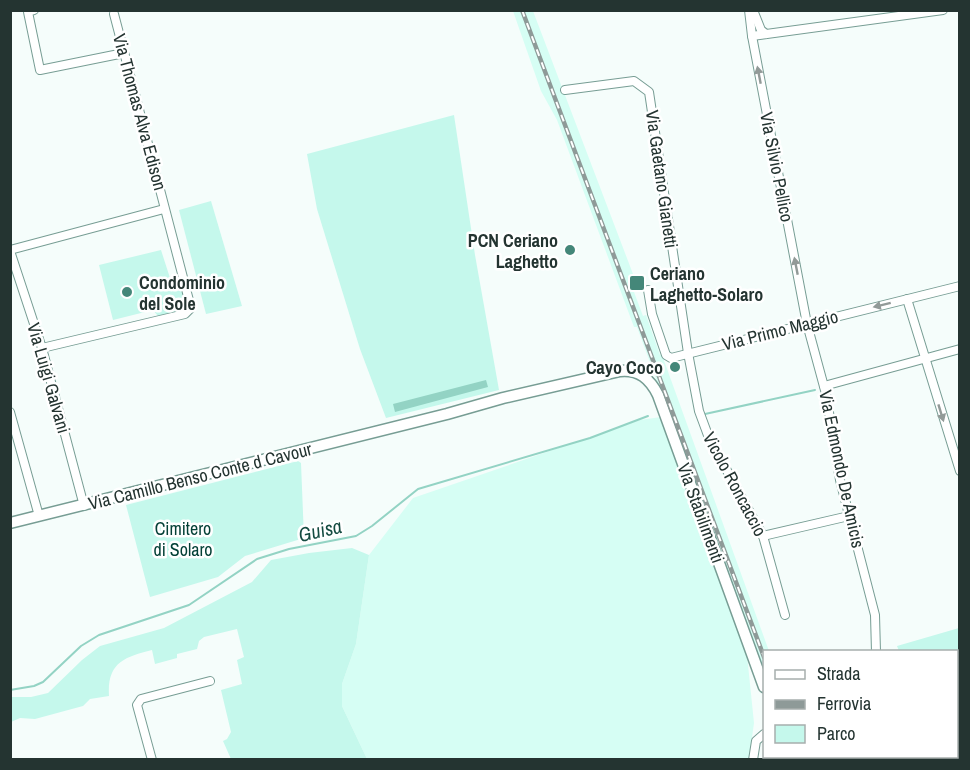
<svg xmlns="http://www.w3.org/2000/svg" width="970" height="770" viewBox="0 0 970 770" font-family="'Archivo Narrow',sans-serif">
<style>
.built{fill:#d6fef4}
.green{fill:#c5f8ec}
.water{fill:#93d3c4}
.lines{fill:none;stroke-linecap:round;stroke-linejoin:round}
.stream{stroke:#93d3c4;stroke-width:2}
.minor-casing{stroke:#779d94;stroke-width:10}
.tertiary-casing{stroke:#779d94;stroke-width:13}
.minor{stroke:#fff;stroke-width:8}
.tertiary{stroke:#fff;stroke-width:10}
.rail-casing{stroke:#8e9a98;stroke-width:4.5}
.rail{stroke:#fff;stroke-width:2;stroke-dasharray:7;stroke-linecap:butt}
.oneway{fill:#929a98}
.poi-dot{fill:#448779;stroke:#fff;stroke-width:2}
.labels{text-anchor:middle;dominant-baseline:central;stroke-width:5;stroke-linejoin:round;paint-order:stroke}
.street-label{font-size:18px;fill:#243431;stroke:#fff}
.poi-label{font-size:18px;font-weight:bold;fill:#243431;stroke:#fff;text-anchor:end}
.park-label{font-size:18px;fill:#034036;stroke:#fff}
.water-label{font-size:20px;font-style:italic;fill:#144b41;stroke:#fff}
</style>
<rect width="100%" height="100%" fill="#f5fdfb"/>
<!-- built -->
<g class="built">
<path d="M513 11H533L633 274 628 276 643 316 646 315 660 355H662L769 651 764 652V673L637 327H634L557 120 541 91Z"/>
<path d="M661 417 747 655 754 723 749 759H367L342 706V684L356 644 369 555 413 498 640 420Z"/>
</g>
<!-- green -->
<g class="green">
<path d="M454 115 475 255 499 390 386 418 360 349 317 209 307 154Z"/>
<path d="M211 201 242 306 206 314 179 210Z"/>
<path d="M161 250 170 278 181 279 187 305 185 309 158 316 153 310 113 320 99 265Z"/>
<path d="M298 461 301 463 304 538 245 556 218 577 150 597 126 505Z"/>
<path d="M352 548 369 555 356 644 342 684V706L367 759H231L223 741 227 739 231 732 221 690 242 684 237 660 244 657 237 629 204 637 199 641 197 649 177 654V658L155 664 152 650C124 657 107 663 109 696L90 699 83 706 35 719 20 718 11 722V697H31L48 693 82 660 100 646 164 628 252 582 271 560 309 553Z"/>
<path d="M959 628V671H957L956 652 899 651 897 646Z"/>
</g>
<!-- water -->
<path class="water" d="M486 380 488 387 395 412 393 404Z"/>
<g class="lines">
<!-- stream -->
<g class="stream">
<path d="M705 414 815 390"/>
<path d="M10 690 34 686 43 682 81 646 99 635 189 605 257 559 289 549 356 536 372 526 418 489 590 438 648 416"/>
</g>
<defs>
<g id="minor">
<path d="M34 10 28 12 40 70 124 53"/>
<path d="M749 10 752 36 807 324 826 394 840 480 875 615 876 652"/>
<path d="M753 10 761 30 766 34"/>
<path d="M752 36 943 10"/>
<path d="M565 90 634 81 649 92 688 353 699 411 709 438 763 536 785 615"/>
<path d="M10 250 164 209"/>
<path d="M10 251 42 348 84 506"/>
<path d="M648 290 652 314 666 355 671 358 960 286"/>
<path d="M907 299 960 471"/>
<path d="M42 348 185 314 191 308 114 14"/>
<path d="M824 386 960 349"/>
<path d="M10 412 39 516"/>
<path d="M763 536 849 516"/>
<path d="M884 756 887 760"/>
<path d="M152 760 137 705 141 699 210 681"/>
<path d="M753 760 756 741 764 734"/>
</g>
<g id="tertiary">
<path d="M10 523 447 414 503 398 620 371C639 369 650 379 658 395L764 687"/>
<path d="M784 756V760"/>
</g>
</defs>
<!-- minor casing -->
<use href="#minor" class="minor-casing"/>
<!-- tertiary casing -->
<use href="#tertiary" class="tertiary-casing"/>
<!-- minor -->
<use href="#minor" class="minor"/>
<!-- tertiary -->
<use href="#tertiary" class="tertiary"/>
<defs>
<g id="rail">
<path d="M522 10 764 657"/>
<path d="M805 756 807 760"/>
</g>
</defs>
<!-- rail casing -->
<use href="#rail" class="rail-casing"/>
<!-- rail -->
<use href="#rail" class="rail"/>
</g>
<!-- one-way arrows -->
<defs><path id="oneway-solid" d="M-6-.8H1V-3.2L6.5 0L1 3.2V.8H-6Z" transform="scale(1.5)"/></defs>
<g class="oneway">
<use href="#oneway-solid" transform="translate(759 75) rotate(-101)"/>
<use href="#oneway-solid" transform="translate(796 266) rotate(-101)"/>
<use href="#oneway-solid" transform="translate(882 305) rotate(166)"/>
<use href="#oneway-solid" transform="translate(941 413) rotate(73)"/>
</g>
<!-- markers -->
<g class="poi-dot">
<circle cx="570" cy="250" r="6"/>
<rect x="629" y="275" width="16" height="16" rx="3"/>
<circle cx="127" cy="292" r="6"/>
<circle cx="675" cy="367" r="6"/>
</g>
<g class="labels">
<!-- street labels -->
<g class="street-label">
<text transform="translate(140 112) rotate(75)">Via Thomas Alva Edison</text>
<text transform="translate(777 167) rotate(79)">Via Silvio Pellico</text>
<text transform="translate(662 179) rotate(82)">Via Gaetano Gianetti</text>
<text transform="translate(780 330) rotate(-14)">Via Primo Maggio</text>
<text transform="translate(49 378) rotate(74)">Via Luigi Galvani</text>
<text transform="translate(842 469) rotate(78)">Via Edmondo De Amicis</text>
<text transform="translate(200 476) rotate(-14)">Via Camillo Benso Conte d Cavour</text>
<text transform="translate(735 484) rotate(62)">Vicolo Roncaccio</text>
<text transform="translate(701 513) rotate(70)">Via Stabilimenti</text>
</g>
<!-- poi labels -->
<g class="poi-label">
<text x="558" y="240">PCN Ceriano<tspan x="558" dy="21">Laghetto</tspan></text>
<text x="650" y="273" text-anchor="start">Ceriano<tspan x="650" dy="21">Laghetto-Solaro</tspan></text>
<text x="139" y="282" text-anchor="start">Condominio<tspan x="139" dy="21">del Sole</tspan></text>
<text x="663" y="367">Cayo Coco</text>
</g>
<!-- park labels -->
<g class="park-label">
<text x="183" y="528">Cimitero<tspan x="183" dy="21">di Solaro</tspan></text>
</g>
<!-- water labels -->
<g class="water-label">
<text transform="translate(320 530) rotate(-13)">Guisa</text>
</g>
</g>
<!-- border -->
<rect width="970" height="770" fill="none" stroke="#243431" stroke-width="24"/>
<!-- legend -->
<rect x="763" y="650" width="195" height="108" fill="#ffffff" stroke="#a7aead" stroke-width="1.5"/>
<rect x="775" y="670" width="30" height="9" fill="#ffffff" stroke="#a7aead" stroke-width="1.5"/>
<text x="817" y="680" font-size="18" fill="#243431">Strada</text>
<rect x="775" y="700" width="30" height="9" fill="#8e9a98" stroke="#a7aead" stroke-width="1.5"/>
<text x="817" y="710" font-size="18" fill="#243431">Ferrovia</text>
<rect x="775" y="725" width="30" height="18" fill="#c5f8ec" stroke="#a7aead" stroke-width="1.5"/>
<text x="817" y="740" font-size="18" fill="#243431">Parco</text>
</svg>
